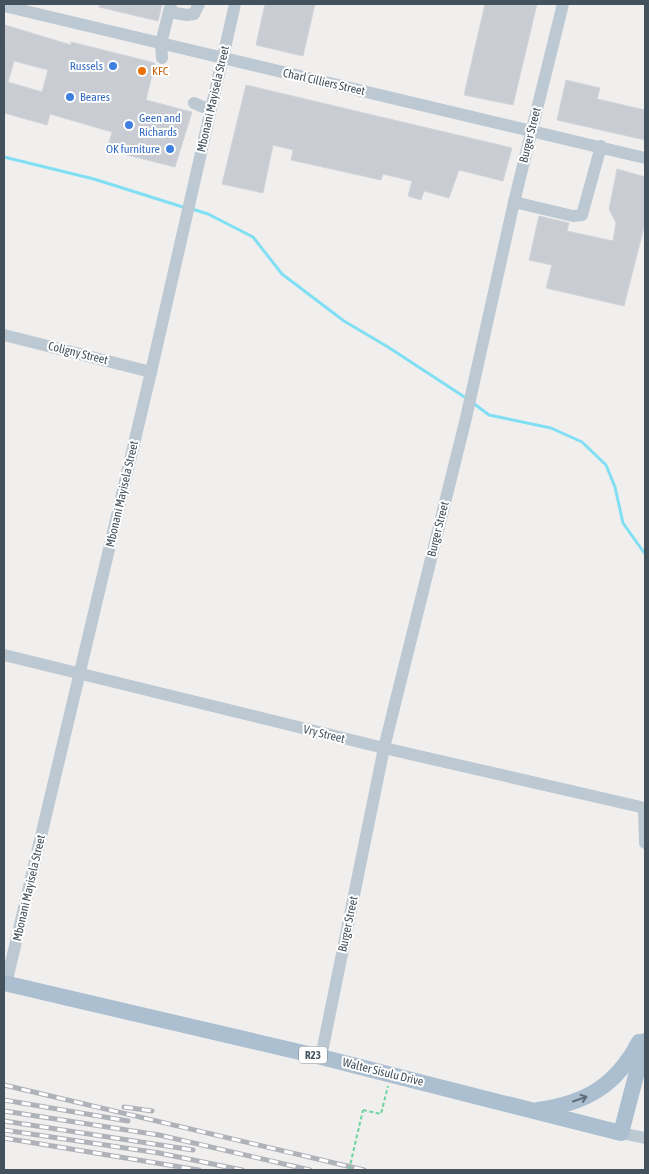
<svg xmlns="http://www.w3.org/2000/svg" width="649" height="1174" viewBox="0 0 649 1174" font-family="'Asap Condensed',sans-serif">
<style>
.lines{fill:none;stroke-linecap:round;stroke-linejoin:round}
.stream{stroke:#81dff4;stroke-width:3}
.building{fill:#c9cdd3;stroke:#d1d4da;fill-rule:evenodd}
.path{stroke:#6dd49e;stroke-width:2;stroke-dasharray:4 2.5;stroke-linecap:butt}
.minor{stroke:#bdc9d2;stroke-width:12}
.major{stroke:#abbfd0;stroke-width:16}
.rail-casing{stroke:#afb3b9;stroke-width:5}
.rail{stroke:#fff;stroke-width:3;stroke-dasharray:9;stroke-linecap:butt}
.path-bridge{stroke:#6dd49e;stroke-width:2;stroke-dasharray:4 2.5;stroke-linecap:butt}
.oneway{stroke:#5e6d7a}
.shop-dot{fill:#3f7fe0;stroke:#fff;stroke-width:2}
.food-dot{fill:#e8710a;stroke:#fff;stroke-width:2}
.labels{text-anchor:middle;dominant-baseline:central;stroke-width:4;stroke-linejoin:round;paint-order:stroke}
.shield{fill:#fff;stroke:#7c868e;stroke-width:1}
.shield-label{font-size:11px;font-weight:bold;fill:#44525d}
.shop-label{font-size:12px;fill:#366cbe;stroke:#fff;text-anchor:end}
.food-label{font-size:12px;fill:#c56008;stroke:#fff;text-anchor:start}
.street-label{font-size:12px;fill:#44525d;stroke:#fff}
</style>
<rect width="100%" height="100%" fill="#f1eeee"/>
<g class="lines">
<!-- stream -->
<g class="stream">
<path d="M4 157 94 179 186 208"/>
<path d="M192 209 208 214 253 237 282 274 344 321 388 347 466 398"/>
<path d="M473 403 489 415 551 428 582 442 606 465 615 487 623 523 645 554"/>
</g>
</g>
<!-- building -->
<g class="building">
<path d="M100 4H162L158 21 99 7Z"/>
<path d="M265 4H315L303 56 256 45Z"/>
<path d="M485 4H537L513 105 464 95Z"/>
<path d="M5 25 71 45V42L155 63 146 100 192 112 175 167 107 150 112 132 50 114 47 125 4 113ZM14 61 48 70 42 92 8 82Z"/>
<path d="M566 80 600 88 597 99 645 110V140L557 120Z"/>
<path d="M246 85 512 148 503 181 459 170 449 198 424 191 421 200 408 196 412 181 383 174 381 180 291 160 293 150 273 145 263 193 222 184Z"/>
<path d="M617 169 645 177V223L624 306 546 288 552 265 529 260 539 216 569 223 567 231 613 241 616 223 609 209Z"/>
</g>
<g class="lines">
<!-- path -->
<path class="path" d="M363 1110 381 1114 388 1086"/>
<!-- minor -->
<g class="minor">
<path d="M4 6 645 158"/>
<path d="M169 12 187 15 194 14 199 4"/>
<path d="M162 58 161 43 171 4"/>
<path d="M194 103 210 110"/>
<path d="M514 202 573 216 582 215 601 146"/>
<path d="M4 335 151 372"/>
<path d="M4 655 384 748 645 808"/>
<path d="M644 808 645 843"/>
<path d="M6 984 151 372 235 4"/>
<path d="M321 1057 384 748 466 418 514 202 563 4"/>
<path d="M621 1133 645 1138"/>
</g>
<!-- major -->
<g class="major">
<path d="M4 983 321 1057 621 1133 645 1041"/>
<path d="M538 1110C586 1103 616 1086 639 1042"/>
</g>
<defs>
<g id="rail">
<path d="M4 1085 364 1170"/>
<path d="M4 1100 128 1121"/>
<path d="M124 1107 152 1111"/>
<path d="M4 1111 159 1135 310 1170"/>
<path d="M4 1121 193 1150"/>
<path d="M4 1130 159 1153 242 1170"/>
<path d="M4 1138 199 1170"/>
</g>
</defs>
<!-- rail casing -->
<use href="#rail" class="rail-casing"/>
<!-- rail -->
<use href="#rail" class="rail"/>
<!-- path-bridge -->
<path class="path-bridge" d="M349 1170 363 1110"/>
</g>
<!-- one-way arrows -->
<defs><path id="oneway-shaft" d="M-6 0H5M1.5-3L5.5 0L1.5 3" fill="none" stroke-width="1.6" stroke-linecap="round" stroke-linejoin="round" transform="scale(1.25)"/></defs>
<use class="oneway" href="#oneway-shaft" transform="translate(580 1099) rotate(-19)"/>
<!-- markers -->
<g class="shop-dot">
<circle cx="113" cy="66" r="5"/>
<circle cx="70" cy="97" r="5"/>
<circle cx="129" cy="125" r="5"/>
<circle cx="170" cy="149" r="5"/>
</g>
<circle class="food-dot" cx="142" cy="71" r="5"/>
<g class="labels">
<!-- shield labels -->
<rect class="shield" x="299" y="1046.5" width="28" height="17" rx="4"/>
<g class="shield-label">
<text x="313" y="1055">R23</text>
</g>
<!-- shop labels -->
<g class="shop-label">
<text x="103" y="66">Russels</text>
<text x="80" y="97" text-anchor="start">Beares</text>
<text x="139" y="118" text-anchor="start">Geen and<tspan x="139" dy="14">Richards</tspan></text>
<text x="160" y="149">OK furniture</text>
</g>
<!-- food labels -->
<g class="food-label">
<text x="152" y="71">KFC</text>
</g>
<!-- street labels -->
<g class="street-label">
<text transform="translate(324 82) rotate(13)">Charl Cilliers Street</text>
<text transform="translate(213 99) rotate(-77)">Mbonani Mayisela Street</text>
<text transform="translate(530 135) rotate(-76)">Burger Street</text>
<text transform="translate(78 353) rotate(14)">Coligny Street</text>
<text transform="translate(122 494) rotate(-77)">Mbonani Mayisela Street</text>
<text transform="translate(438 529) rotate(-76)">Burger Street</text>
<text transform="translate(324 734) rotate(14)">Vry Street</text>
<text transform="translate(29 888) rotate(-77)">Mbonani Mayisela Street</text>
<text transform="translate(348 924) rotate(-78)">Burger Street</text>
<text transform="translate(383 1072) rotate(14)">Walter Sisulu Drive</text>
</g>
</g>
<!-- border -->
<rect width="649" height="1174" fill="none" stroke="#44525d" stroke-width="10"/>
</svg>
